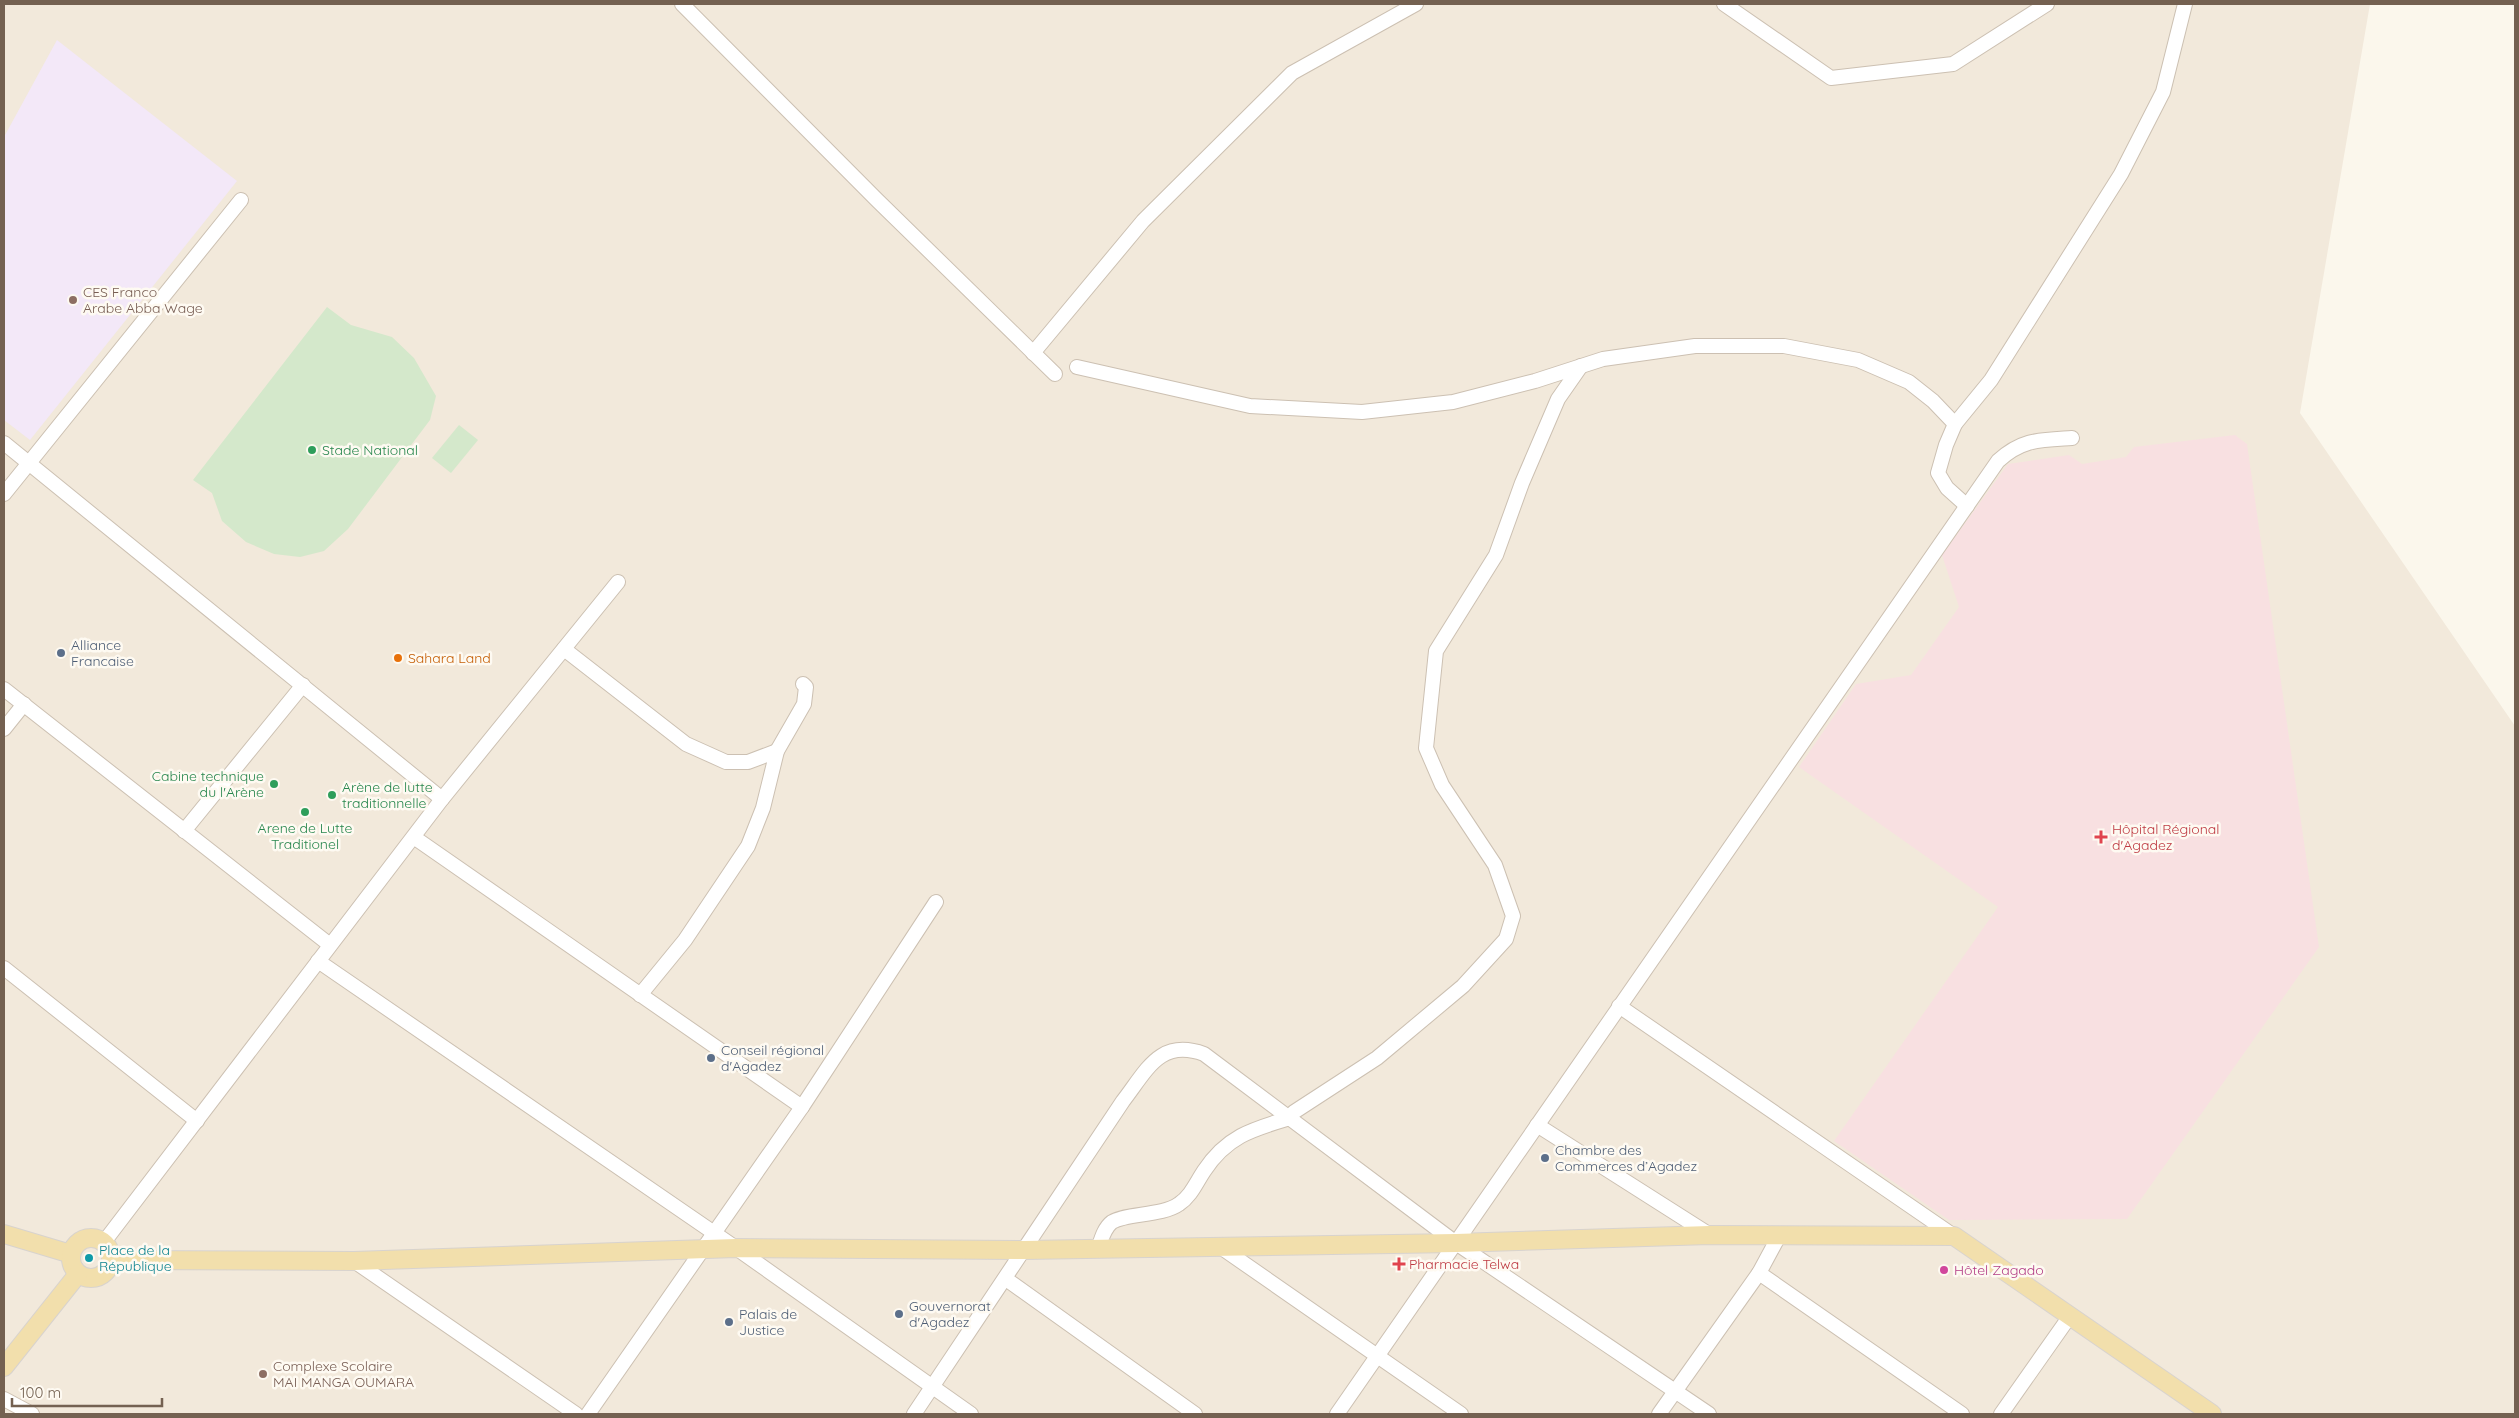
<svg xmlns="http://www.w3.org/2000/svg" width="2519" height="1418" viewBox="0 0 2519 1418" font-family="Quicksand,sans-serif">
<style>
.residential{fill:#f2e9db}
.education{fill:#f3e8f8}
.medical{fill:#f8e0e1}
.garden{fill:#d4e8cb}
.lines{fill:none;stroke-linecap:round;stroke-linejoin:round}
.minor-casing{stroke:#ccc0b2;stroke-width:16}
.major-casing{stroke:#d8d3ce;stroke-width:20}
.minor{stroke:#fff;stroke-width:14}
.major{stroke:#f2dfac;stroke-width:18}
.education-dot{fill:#8d6e63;stroke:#fefaf2;stroke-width:2}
.leisure-dot{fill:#2e9e5b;stroke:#fefaf2;stroke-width:2}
.service-dot{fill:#5c6f8a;stroke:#fefaf2;stroke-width:2}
.food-dot{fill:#e8710a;stroke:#fefaf2;stroke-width:2}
.health-dot{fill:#e0444e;stroke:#fefaf2;stroke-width:2}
.culture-dot{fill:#0f9aa8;stroke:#fefaf2;stroke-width:2}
.hotel-dot{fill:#d1479c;stroke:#fefaf2;stroke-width:2}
.labels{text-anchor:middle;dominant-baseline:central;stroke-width:5;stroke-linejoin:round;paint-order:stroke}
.education-label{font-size:14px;fill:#785e54;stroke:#fefaf2;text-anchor:start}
.leisure-label{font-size:14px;fill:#27864d;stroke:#fefaf2;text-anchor:start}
.service-label{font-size:14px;fill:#4e5e75;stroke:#fefaf2;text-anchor:start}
.food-label{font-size:14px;fill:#c56008;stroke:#fefaf2;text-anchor:start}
.health-label{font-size:14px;fill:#be3a42;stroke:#fefaf2;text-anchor:start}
.culture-label{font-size:14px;fill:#0d838f;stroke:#fefaf2;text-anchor:start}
.hotel-label{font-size:14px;fill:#b23c85;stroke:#fefaf2;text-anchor:start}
</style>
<rect width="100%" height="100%" fill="#fbf7ec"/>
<!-- residential -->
<path class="residential" d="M4 4H2370L2300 413 2515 726V1414H4Z"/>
<!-- education -->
<path class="education" d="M57 40 237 181 30 440 4 420V137Z"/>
<!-- medical -->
<path class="medical" d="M2235 435 2247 444 2319 947 2127 1219 1949 1220 1834 1141 1998 907 1799 767 1856 684 1911 675 1959 607 1942 555 2008 464 2069 455 2082 464 2126 457 2134 447Z"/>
<!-- garden -->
<g class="garden">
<path d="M327 307 351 325 392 337 414 358 436 396 430 420 348 529 324 551 300 557 274 554 246 542 222 521 212 493 193 480Z"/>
<path d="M459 425 478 440 451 473 432 458Z"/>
</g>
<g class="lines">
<defs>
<g id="minor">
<path d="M682 4 877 200 1055 374"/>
<path d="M1724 4 1831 78 1953 64 2047 4"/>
<path d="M1033 353 1143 221 1292 73 1416 4"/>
<path d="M1077 367 1250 406 1362 412 1453 402 1535 381 1603 359 1695 346H1784L1858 360 1909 382 1933 401 1955 424 1946 445 1938 473 1947 488 1967 506"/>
<path d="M1955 424 1991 380 2121 174 2163 92 2185 4"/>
<path d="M4 443 442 799"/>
<path d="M4 494 241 200"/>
<path d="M564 649 686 744 726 762H748L777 751"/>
<path d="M4 689 330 945"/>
<path d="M4 729 24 704"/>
<path d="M184 831 303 685"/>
<path d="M415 838 802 1107"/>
<path d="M318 961 736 1248 971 1414"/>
<path d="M4 968 197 1121"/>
<path d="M640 995 685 940 748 846 763 808 777 751 804 704 806 687 803 684"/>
<path d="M1619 1006 1954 1236"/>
<path d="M1537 1125 1710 1235"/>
<path d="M104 1242 442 799 618 582"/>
<path d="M1219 1246 1461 1414"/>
<path d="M1098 1249C1101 1240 1104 1228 1112 1222 1127 1213 1162 1216 1179 1204 1191 1196 1196 1183 1204 1171 1227 1136 1253 1129 1290 1118L1294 1112 1377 1058 1463 986 1506 939 1513 916 1495 865 1442 785 1426 748 1436 651 1496 555 1522 483 1558 399 1581 366"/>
<path d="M354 1261 576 1414"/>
<path d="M1759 1273 1962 1414"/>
<path d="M1006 1279 1195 1414"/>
<path d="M4 1399 32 1414"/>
<path d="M588 1414 802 1107 936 902"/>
<path d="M914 1414 1123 1101C1147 1070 1160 1038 1204 1054L1456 1243 1709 1414"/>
<path d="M1337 1414 1998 461C2022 439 2040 440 2072 438"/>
<path d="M1659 1414 1759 1273 1779 1236"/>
<path d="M2001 1414 2070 1316"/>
</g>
<g id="major">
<path d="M4 1234 71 1254"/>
<circle cx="91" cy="1258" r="20"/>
<path d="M112 1260 354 1261 736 1248 1024 1250 1456 1243 1710 1235 1954 1236 2212 1414"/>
<path d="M4 1367 78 1274"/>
</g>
</defs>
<!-- minor casing -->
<use href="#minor" class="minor-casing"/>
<!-- major casing -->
<use href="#major" class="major-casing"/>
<!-- minor -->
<use href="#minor" class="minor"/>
<!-- major -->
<use href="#major" class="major"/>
</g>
<!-- markers -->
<g class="education-dot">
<circle cx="73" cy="300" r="5"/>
<circle cx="263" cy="1374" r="5"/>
</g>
<g class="leisure-dot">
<circle cx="312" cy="450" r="5"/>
<circle cx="274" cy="784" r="5"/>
<circle cx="332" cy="795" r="5"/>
<circle cx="305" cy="812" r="5"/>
</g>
<g class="service-dot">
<circle cx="61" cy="653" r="5"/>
<circle cx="711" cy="1058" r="5"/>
<circle cx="1545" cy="1158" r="5"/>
<circle cx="899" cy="1314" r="5"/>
<circle cx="729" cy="1322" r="5"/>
</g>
<circle class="food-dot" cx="398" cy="658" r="5"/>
<g class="health-dot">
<path d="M2098.5 829.5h5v5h5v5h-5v5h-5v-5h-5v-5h5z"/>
<path d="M1396.5 1256.5h5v5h5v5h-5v5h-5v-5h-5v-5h5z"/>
</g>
<circle class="culture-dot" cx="89" cy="1258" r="5"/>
<circle class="hotel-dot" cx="1944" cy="1270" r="5"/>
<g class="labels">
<!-- education labels -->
<g class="education-label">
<text x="83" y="292">CES Franco<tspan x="83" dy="16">Arabe Abba Wage</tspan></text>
<text x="273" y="1366">Complexe Scolaire<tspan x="273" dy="16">MAI MANGA OUMARA</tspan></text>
</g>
<!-- leisure labels -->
<g class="leisure-label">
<text x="322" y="450">Stade National</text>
<text x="264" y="776" text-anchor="end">Cabine technique<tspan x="264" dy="16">du l'Arène</tspan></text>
<text x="342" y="787">Arène de lutte<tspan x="342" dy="16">traditionnelle</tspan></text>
<text x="305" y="828" text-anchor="middle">Arene de Lutte<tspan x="305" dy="16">Traditionel</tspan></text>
</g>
<!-- service labels -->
<g class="service-label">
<text x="71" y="645">Alliance<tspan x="71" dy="16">Francaise</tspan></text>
<text x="721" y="1050">Conseil régional<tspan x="721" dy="16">d'Agadez</tspan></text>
<text x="1555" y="1150">Chambre des<tspan x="1555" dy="16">Commerces d’Agadez</tspan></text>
<text x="909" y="1306">Gouvernorat<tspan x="909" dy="16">d'Agadez</tspan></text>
<text x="739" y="1314">Palais de<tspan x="739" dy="16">Justice</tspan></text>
</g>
<!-- food labels -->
<g class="food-label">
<text x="408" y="658">Sahara Land</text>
</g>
<!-- health labels -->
<g class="health-label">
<text x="2112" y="829">Hôpital Régional<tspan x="2112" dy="16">d'Agadez</tspan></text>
<text x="1409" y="1264">Pharmacie Telwa</text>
</g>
<!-- culture labels -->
<g class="culture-label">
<text x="99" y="1250">Place de la<tspan x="99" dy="16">République</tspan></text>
</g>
<!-- hotel labels -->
<g class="hotel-label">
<text x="1954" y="1270">Hôtel Zagado</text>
</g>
</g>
<!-- border -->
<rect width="2519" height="1418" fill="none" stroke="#746151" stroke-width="10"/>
<!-- scale -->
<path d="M12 1398v8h150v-8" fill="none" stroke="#746151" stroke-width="2.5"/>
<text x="20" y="1398" font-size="15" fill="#746151" stroke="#fefaf2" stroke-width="4" paint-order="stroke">100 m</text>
</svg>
